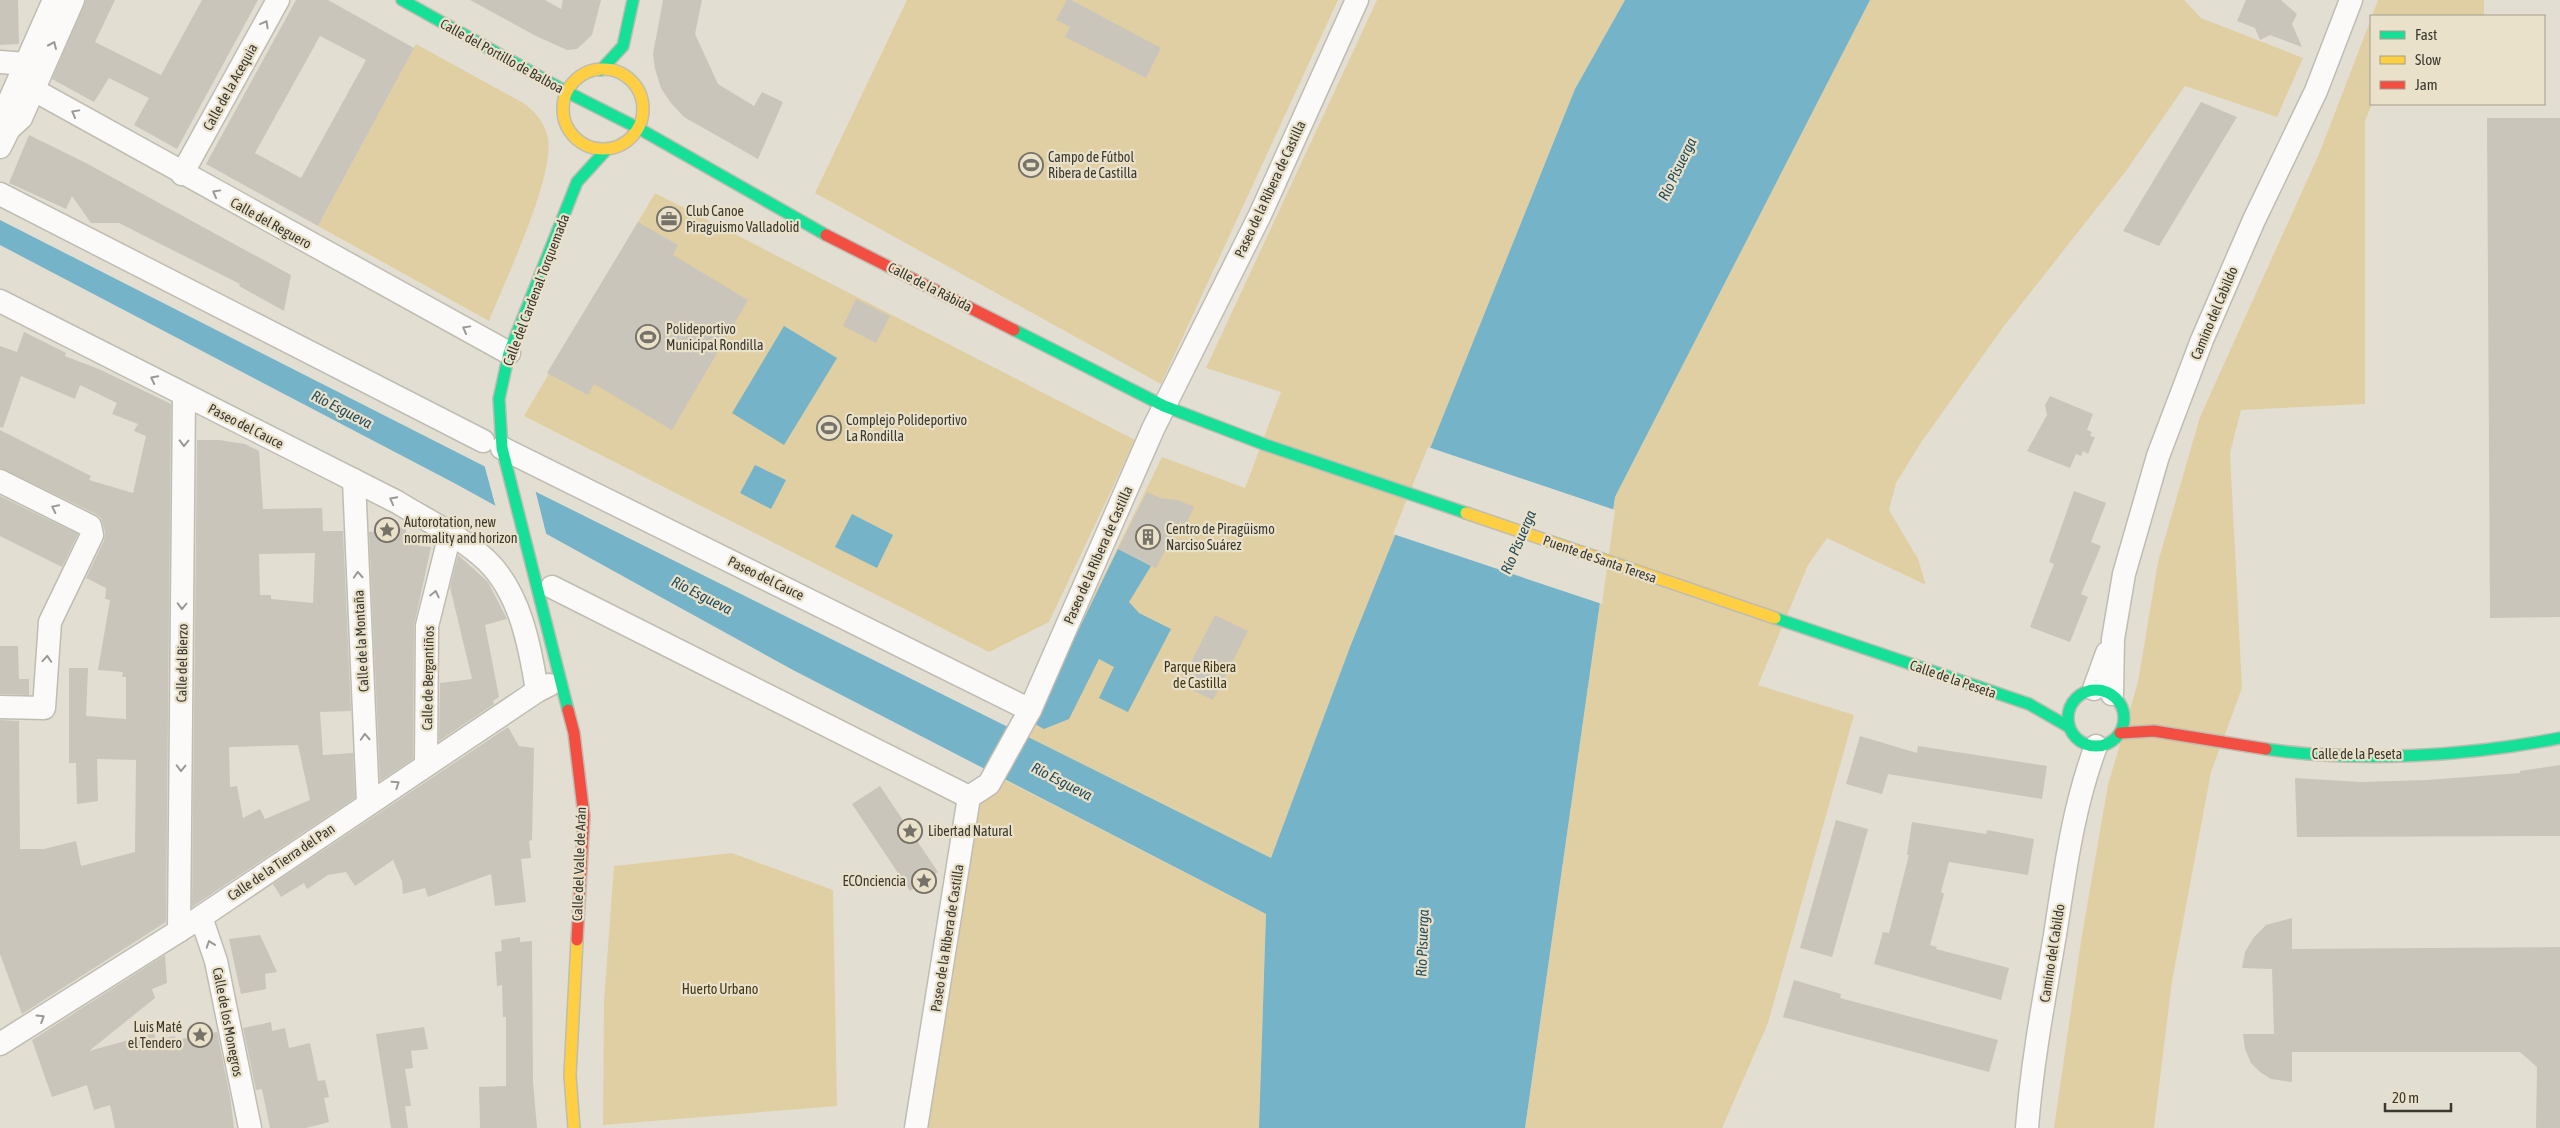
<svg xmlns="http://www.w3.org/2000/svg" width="2560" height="1128" viewBox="0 0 2560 1128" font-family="'Asap Condensed',sans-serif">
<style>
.green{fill:#e1cfa4}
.water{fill:#74b3c8}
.pier{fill:#e3ded2}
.building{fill:#c9c5bb;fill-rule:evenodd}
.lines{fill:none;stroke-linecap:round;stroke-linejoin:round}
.street-casing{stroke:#bfbcb2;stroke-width:25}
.fast-casing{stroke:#bfbcb2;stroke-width:14}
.slow-casing{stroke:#bfbcb2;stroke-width:14}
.jam-casing{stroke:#bfbcb2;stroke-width:14}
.street{stroke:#fbfaf8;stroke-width:22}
.fast{stroke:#16e098;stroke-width:11}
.slow{stroke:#ffcf43;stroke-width:11}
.jam{stroke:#f24e42;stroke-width:11}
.oneway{stroke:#9b9994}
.labels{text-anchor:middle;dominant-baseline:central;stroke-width:4.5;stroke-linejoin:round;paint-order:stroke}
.street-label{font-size:14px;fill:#3b382f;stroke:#eae1cb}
.poi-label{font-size:14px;fill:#3b382f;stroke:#eae1cb;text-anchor:start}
.park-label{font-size:14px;fill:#433615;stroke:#eae1cb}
.water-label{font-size:15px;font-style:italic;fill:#254d5c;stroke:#eae1cb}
</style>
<rect width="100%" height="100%" fill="#e3ded2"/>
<!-- green -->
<g class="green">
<path d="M907 0H1338L1161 384 815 193Z"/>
<path d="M1377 0H1625L1575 89 1350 647 1271 858 1025 736 1162 457 1245 488 1281 392 1206 368Z"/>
<path d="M1870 0H2184L2201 18 2303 58 2277 117 2185 86 2126 171 2004 326 1922 441 1896 483 1889 510 1918 559 1926 585 1827 538 1808 565 1758 685 1854 715 1768 1023 1722 1128H1525L1615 497Z"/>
<path d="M2378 0H2484V16H2372Z"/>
<path d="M2371 19 2372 104 2365 121V404L2241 410 2230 453 2242 688 2211 772 2172 981 2154 1128H2054L2081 941 2108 785 2138 682 2158 562 2200 417 2319 154Z"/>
<path d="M416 44 525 104C536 113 545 123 548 138 555 176 505 281 489 321L318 226Z"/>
<path d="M655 193 1135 440 1049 622 989 652 524 416Z"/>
<path d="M1001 778 1266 914 1259 1128H924L973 814Z"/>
<path d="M732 853 833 890 837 1106 603 1125 604 1001 614 866Z"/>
</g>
<!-- water -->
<g class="water">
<path d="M1625 0H1870L1615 497 1525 1128H1259L1266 914 793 670 456 484 0 245V220L474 461 1271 858 1350 647 1575 89Z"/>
<path d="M784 326 837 358 784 445 732 413Z"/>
<path d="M755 465 786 480 771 509 740 493Z"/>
<path d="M852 514 893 535 877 568 835 547Z"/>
<path d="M1118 549 1151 566 1129 602 1139 613 1171 629 1128 712 1099 698 1114 667 1099 659 1069 719 1044 729 1033 723Z"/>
</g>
<!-- pier -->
<g class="pier">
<path d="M1428 447 1615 510 1602 604 1393 534Z"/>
<path d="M484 464 535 489 547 537 496 508Z"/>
</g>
<!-- building -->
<g class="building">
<path d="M0 0H18L19 44 0 45Z"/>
<path d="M86 0H115L95 42 161 75 202 0H258L177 149 134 125 149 98 109 78 94 102 52 79Z"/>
<path d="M296 0H328L414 48 318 226 206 164ZM320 36 366 60 301 178 255 153Z"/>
<path d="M470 0H545L561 9 563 0H601L592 35 577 49 567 50 536 36Z"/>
<path d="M663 0H702L695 34 718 84 754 106 762 92 783 102 758 159 684 117 670 102 661 88 655 69 653 54Z"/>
<path d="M1067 0H1071L1161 48 1146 78 1065 37 1070 27 1056 20Z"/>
<path d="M2246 0H2281L2297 14 2292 24 2302 47 2270 35 2260 40 2255 28 2237 21Z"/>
<path d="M2201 102 2237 117 2159 246 2123 231Z"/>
<path d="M2487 118H2560V617L2490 618Z"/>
<path d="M29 135 86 163 291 275 284 311 239 286 240 284 119 223H91L72 196 66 209 9 183Z"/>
<path d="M638 222 678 245 673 255 748 300 672 430 594 384 588 395 547 373Z"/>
<path d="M856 299 890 316 876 343 843 326Z"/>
<path d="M24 332 66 353 65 356 101 370 171 404 166 922 22 1014 0 954V720L19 721 20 849H44L76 841 81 866 135 852 136 760 97 759 98 801 77 804 76 763H69V668H88L86 716 126 719V677H122L123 672 98 670 110 600 105 599 106 588 86 578 104 541 105 532 101 518 96 514 0 468V430L91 476 89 480 133 493 146 436 134 431 138 424 112 414 117 403 80 385 75 399 21 376 3 428 0 427V346L17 352Z"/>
<path d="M2050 396 2093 414 2087 430 2092 432 2090 436 2095 437 2088 454 2083 451 2081 456 2076 454 2070 468 2027 451 2047 415 2045 405Z"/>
<path d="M197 440H219L245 444 259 451 263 509 322 508 323 531H343L351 711 320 712 323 755 353 753 355 798 192 907ZM315 553 313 603 271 599V595H260L259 554ZM298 745 310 800 265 819 260 809 243 818 237 786 230 787 229 747Z"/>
<path d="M2074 491 2106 503 2091 542 2101 546 2081 594 2088 597 2070 642 2030 627 2054 564 2049 562Z"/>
<path d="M1147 492 1160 498 1178 500 1194 507 1186 525 1180 522 1156 568 1118 549Z"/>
<path d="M0 496 78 534 62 567 0 536Z"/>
<path d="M406 527V537H419V546L431 547 414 626 413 759 380 781 369 532Z"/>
<path d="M458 555 488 582 507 619 485 625 499 697 493 701 494 704 439 741 440 683 472 679 450 587Z"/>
<path d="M1215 615 1248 631 1213 700 1180 684Z"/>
<path d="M0 646H18L19 679H29V695L0 694Z"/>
<path d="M508 727 519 746 534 748 532 840 529 841 531 858 521 859 526 902 495 906 491 874 428 897 425 888 403 894 402 881 393 860 355 886 346 872 328 875 307 889 304 883 281 897 273 884Z"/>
<path d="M1860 736 1917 753 1918 746 2047 766 2042 799 1888 774 1882 794 1846 784Z"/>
<path d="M2560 765V836L2297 837 2295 778 2360 782 2427 780 2520 773V771Z"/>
<path d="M880 786 938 872 910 891 852 804Z"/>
<path d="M1836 820 1868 829 1832 957 1800 948Z"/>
<path d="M1912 822 1986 834 1987 830 2034 839 2028 875 1949 862 1941 892 1944 894 1930 945 1937 947 1936 949 2009 968 2001 1000 1874 964 1883 932 1889 933 1909 855H1907Z"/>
<path d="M2292 918V949L2560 947V1128H2536L2537 1067 2520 1052H2292V1082L2271 1079 2260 1072 2251 1063 2245 1049 2243 1034H2274L2272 969 2242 968 2245 952 2254 937 2266 925Z"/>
<path d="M260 935 277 972 265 974 266 989 241 994 229 939Z"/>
<path d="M520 937V942L532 941 533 1082 537 1128H480L479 1087 506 1086V1017H503L502 985 497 986 495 952 502 951 501 940Z"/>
<path d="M165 955 167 983 152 989 155 998 89 1051 154 1033 156 1040 175 1036 176 1040 217 1032 230 1096 234 1128H115L110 1105 94 1110 87 1085 52 1097 32 1040Z"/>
<path d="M1794 980 1841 994 1840 998 1998 1040 1989 1072 1783 1017Z"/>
<path d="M271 1022 272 1031 285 1028 289 1048 310 1043 318 1081 325 1080 329 1097 324 1098 329 1122 306 1128H270L262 1089 256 1090 243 1028Z"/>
<path d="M424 1027 428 1049 411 1051 413 1068 405 1069 411 1106H405L408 1128H391L376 1034Z"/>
</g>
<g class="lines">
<defs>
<g id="street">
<path d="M0 62 26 64"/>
<path d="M34 90 509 353"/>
<path d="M0 122 54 0"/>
<path d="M0 147 9 129 21 118 73 0"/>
<path d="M182 174 278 0"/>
<path d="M0 194 483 441"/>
<path d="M0 301 397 502C426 520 462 537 487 561 520 593 530 646 537 691"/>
<path d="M502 448 1030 710"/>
<path d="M354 480 368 803"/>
<path d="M0 481 90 526 92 535 50 622 44 708 0 707"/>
<path d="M552 587 969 797"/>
<path d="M2094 689 2107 653"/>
<path d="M2112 694 2113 639 2124 574 2158 456 2202 340 2254 220 2316 91 2351 0"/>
<path d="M426 764 427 626 450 534"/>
<path d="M201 917 216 961 250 1128"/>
<path d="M179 931 184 395"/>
<path d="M0 1044 201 917 537 691 549 685"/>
<path d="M916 1128 969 797 989 784 1030 710 1153 429 1260 215 1357 0"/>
<path d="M2027 1128C2032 1063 2044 999 2055 935 2065 871 2073 807 2096 746"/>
</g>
<g id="fast">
<path d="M402 0 567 92 638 128 826 235"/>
<path d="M601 70 623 46 633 0"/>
<path d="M1014 330 1164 406 1266 445 1466 513"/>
<path d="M1775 618 2029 704 2069 727"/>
<circle cx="2096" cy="718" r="28"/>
<path d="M568 710 502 448 499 399 509 353 577 182 607 149"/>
<path d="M2266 749C2359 763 2468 756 2560 738"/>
</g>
<g id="slow">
<circle cx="603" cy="109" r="40"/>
<path d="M1466 513 1775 618"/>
<path d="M574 1128 570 1075 577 940"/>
</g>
<g id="jam">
<path d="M826 235 1014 330"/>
<path d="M568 710 574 733 584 816 577 940"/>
<path d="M2120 733 2154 731 2266 749"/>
</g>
</defs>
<!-- street casing -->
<use href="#street" class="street-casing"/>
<!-- fast casing -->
<use href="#fast" class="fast-casing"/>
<!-- slow casing -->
<use href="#slow" class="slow-casing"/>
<!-- jam casing -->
<use href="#jam" class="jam-casing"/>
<!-- street -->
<use href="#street" class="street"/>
<!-- fast -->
<use href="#fast" class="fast"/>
<!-- slow -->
<use href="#slow" class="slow"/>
<!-- jam -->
<use href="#jam" class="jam"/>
</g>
<!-- one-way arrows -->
<defs><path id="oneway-chevron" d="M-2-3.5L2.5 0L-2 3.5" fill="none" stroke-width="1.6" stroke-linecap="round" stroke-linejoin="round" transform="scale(1.25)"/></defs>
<g class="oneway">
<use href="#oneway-chevron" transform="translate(265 24) rotate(-61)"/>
<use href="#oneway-chevron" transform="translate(53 45) rotate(-66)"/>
<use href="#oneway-chevron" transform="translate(75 113) rotate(-151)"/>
<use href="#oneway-chevron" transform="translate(216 193) rotate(-151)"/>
<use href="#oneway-chevron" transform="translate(466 329) rotate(-151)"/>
<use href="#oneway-chevron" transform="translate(154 379) rotate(-153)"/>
<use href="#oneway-chevron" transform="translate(184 443) rotate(91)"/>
<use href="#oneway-chevron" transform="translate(393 500) rotate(-152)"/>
<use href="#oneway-chevron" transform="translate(55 508) rotate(-154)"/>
<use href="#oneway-chevron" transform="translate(358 575) rotate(-93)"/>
<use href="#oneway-chevron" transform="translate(435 594) rotate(-77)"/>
<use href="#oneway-chevron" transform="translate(182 606) rotate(91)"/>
<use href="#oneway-chevron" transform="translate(47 659) rotate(-86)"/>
<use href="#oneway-chevron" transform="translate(365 737) rotate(-93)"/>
<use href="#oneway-chevron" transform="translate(181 768) rotate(91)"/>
<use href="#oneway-chevron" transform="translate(396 784) rotate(-34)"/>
<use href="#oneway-chevron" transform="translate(210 944) rotate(-109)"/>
<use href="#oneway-chevron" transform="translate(41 1018) rotate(-32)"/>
</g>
<!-- icons -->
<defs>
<symbol id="stadium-ring" viewBox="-11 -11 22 22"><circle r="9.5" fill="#eae1cb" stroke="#767268" stroke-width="1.5"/><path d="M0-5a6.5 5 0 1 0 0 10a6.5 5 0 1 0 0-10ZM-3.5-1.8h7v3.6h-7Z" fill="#767268"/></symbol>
<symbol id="office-ring" viewBox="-11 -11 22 22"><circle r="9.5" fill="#eae1cb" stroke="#767268" stroke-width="1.5"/><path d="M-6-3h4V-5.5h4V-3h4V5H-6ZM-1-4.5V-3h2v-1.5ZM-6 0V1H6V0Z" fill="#767268"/></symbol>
<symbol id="sight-ring" viewBox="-11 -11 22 22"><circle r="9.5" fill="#eae1cb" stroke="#767268" stroke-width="1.5"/><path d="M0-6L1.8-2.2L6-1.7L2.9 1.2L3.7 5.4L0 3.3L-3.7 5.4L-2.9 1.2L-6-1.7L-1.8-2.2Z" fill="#767268"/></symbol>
<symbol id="building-ring" viewBox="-11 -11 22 22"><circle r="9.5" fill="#eae1cb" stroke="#767268" stroke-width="1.5"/><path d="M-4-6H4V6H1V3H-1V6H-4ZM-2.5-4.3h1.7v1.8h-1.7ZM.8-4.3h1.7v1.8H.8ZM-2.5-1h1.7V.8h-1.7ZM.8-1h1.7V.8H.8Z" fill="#767268"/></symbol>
</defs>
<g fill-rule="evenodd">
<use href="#stadium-ring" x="1017" y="151" width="28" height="28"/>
<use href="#office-ring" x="655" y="205" width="28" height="28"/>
<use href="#stadium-ring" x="634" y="323" width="28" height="28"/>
<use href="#stadium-ring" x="815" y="414" width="28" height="28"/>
<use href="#sight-ring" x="373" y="516" width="28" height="28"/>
<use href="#building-ring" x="1134" y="523" width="28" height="28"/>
<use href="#sight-ring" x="896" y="817" width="28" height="28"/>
<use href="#sight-ring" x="910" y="867" width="28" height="28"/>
<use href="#sight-ring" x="186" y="1021" width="28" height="28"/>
</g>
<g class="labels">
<!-- street labels -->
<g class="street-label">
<text transform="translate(502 56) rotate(29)">Calle del Portillo de Balboa</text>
<text transform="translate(230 87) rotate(-61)">Calle de la Acequia</text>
<text transform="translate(1270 189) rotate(-65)">Paseo de la Ribera de Castilla</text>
<text transform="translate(271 223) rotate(29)">Calle del Reguero</text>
<text transform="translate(930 287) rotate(27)">Calle de la Rábida</text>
<text transform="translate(536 290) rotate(-69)">Calle del Cardenal Torquemada</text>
<text transform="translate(2214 313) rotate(-67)">Camino del Cabildo</text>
<text transform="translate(246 426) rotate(27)">Paseo del Cauce</text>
<text transform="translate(1098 555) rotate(-66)">Paseo de la Ribera de Castilla</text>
<text transform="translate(1600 559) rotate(19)">Puente de Santa Teresa</text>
<text transform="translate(766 578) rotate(26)">Paseo del Cauce</text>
<text transform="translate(361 641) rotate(-93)">Calle de la Montaña</text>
<text transform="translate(182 663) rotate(-89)">Calle del Bierzo</text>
<text transform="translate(428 678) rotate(-89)">Calle de Bergantiños</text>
<text transform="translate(1953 679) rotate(19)">Calle de la Peseta</text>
<text x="2357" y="754">Calle de la Peseta</text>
<text transform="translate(281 862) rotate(-34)">Calle de la Tierra del Pan</text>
<text transform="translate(579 864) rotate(-88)">Calle del Valle de Arán</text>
<text transform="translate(947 938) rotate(-81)">Paseo de la Ribera de Castilla</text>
<text transform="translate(2052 953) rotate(-81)">Camino del Cabildo</text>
<text transform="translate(228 1022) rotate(79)">Calle de los Monegros</text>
</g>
<!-- poi labels -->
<g class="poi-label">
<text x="1048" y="157">Campo de Fútbol<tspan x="1048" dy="16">Ribera de Castilla</tspan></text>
<text x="686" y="211">Club Canoe<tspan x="686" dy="16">Piraguismo Valladolid</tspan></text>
<text x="666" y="329">Polideportivo<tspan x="666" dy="16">Municipal Rondilla</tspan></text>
<text x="846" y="420">Complejo Polideportivo<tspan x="846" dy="16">La Rondilla</tspan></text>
<text x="404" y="522">Autorotation, new<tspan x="404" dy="16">normality and horizon</tspan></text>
<text x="1166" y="529">Centro de Piragüismo<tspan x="1166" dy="16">Narciso Suárez</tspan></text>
<text x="928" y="831">Libertad Natural</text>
<text x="906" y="881" text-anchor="end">ECOnciencia</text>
<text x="182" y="1027" text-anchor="end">Luis Maté<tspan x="182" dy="16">el Tendero</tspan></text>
</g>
<!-- park labels -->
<g class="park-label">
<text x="1200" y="667">Parque Ribera<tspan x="1200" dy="16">de Castilla</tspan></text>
<text x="720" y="989">Huerto Urbano</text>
</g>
<!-- water labels -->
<g class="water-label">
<text transform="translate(1677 169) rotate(-64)">Río Pisuerga</text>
<text transform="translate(342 409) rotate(27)">Río Esgueva</text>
<text transform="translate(1518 542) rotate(-67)">Río Pisuerga</text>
<text transform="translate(702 595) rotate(27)">Río Esgueva</text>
<text transform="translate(1062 781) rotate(27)">Río Esgueva</text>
<text transform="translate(1422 943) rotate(-88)">Río Pisuerga</text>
</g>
</g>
<!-- legend -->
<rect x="2370" y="15" width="175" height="90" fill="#eae1cb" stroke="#a49d8d"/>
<rect x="2380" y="31" width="25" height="8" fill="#16e098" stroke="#a49d8d"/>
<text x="2415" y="40" font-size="15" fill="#3b382f">Fast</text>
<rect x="2380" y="56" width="25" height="8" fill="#ffcf43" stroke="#a49d8d"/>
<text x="2415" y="65" font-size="15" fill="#3b382f">Slow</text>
<rect x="2380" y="81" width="25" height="8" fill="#f24e42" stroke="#a49d8d"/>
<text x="2415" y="90" font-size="15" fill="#3b382f">Jam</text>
<!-- scale -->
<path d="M2385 1103v8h66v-8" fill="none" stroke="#3b382f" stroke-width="2.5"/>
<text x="2392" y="1103" font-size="15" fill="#3b382f" stroke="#eae1cb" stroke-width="4" paint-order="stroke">20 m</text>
</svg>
